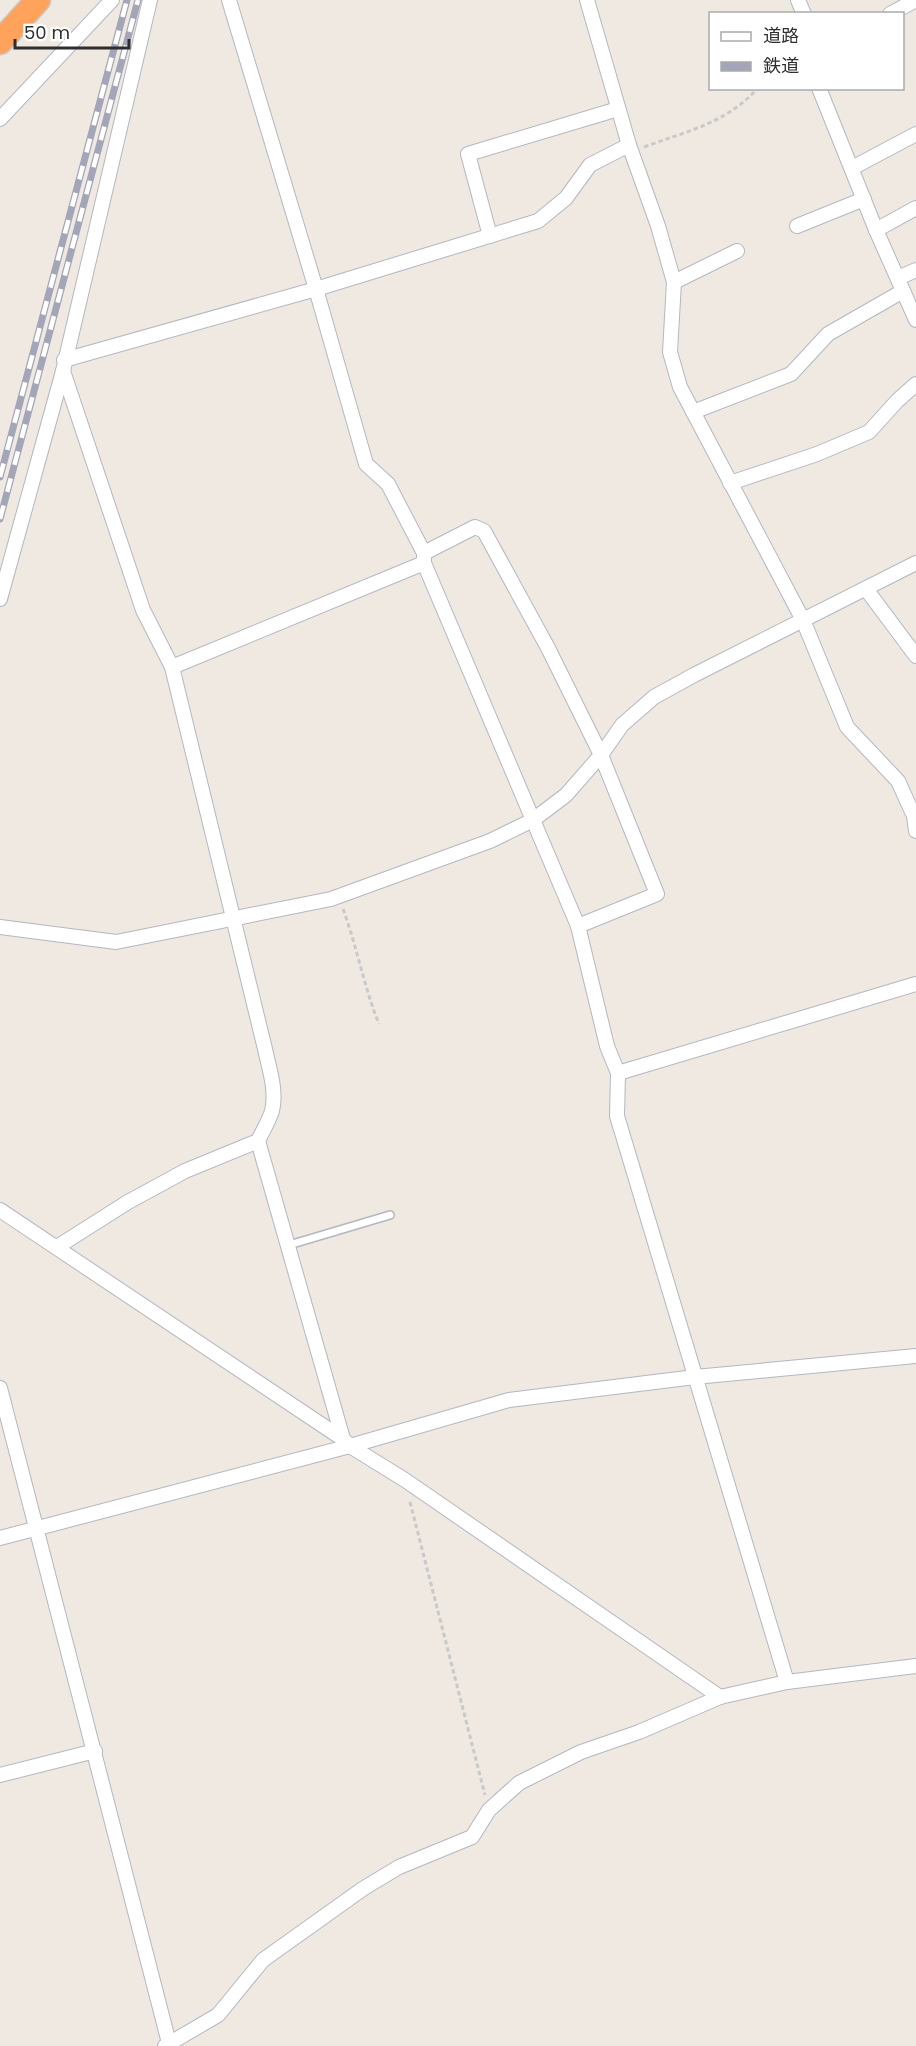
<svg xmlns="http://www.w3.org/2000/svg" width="916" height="2046" viewBox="0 0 916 2046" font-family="Poppins,'Noto Sans JP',sans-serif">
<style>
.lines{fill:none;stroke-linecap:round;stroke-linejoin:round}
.service-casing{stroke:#b4b7c1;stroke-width:10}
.minor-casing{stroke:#b4b7c1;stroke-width:16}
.motorway-casing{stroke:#c9c9c9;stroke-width:27}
.path{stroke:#c9c9c9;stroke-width:3;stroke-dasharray:4.5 3;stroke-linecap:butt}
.service{stroke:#fff;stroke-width:7}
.minor{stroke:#fff;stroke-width:14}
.motorway{stroke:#ffa35c;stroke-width:24}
.rail-casing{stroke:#a3a6b8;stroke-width:7}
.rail{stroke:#fff;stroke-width:4.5;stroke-dasharray:14;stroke-linecap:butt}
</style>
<rect width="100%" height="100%" fill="#efe9e1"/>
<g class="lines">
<defs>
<path id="service" d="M289 1245 390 1215"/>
<g id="minor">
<path d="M229 0 316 289 366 464 388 484 424 553V563L578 926 607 1046 618 1073 617 1116 787 1682"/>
<path d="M587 0 629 145 658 226 674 282 670 352 680 387 803 620 847 727 898 781 914 816 916 831"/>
<path d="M798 0 804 14"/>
<path d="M890 14 916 0"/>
<path d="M819 88 876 230 916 320"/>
<path d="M0 119 112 0"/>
<path d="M852 168 916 134"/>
<path d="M797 226 864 199"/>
<path d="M876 230 916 208"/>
<path d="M490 236 468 154 618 109"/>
<path d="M898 278 916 270"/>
<path d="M674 282 737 251"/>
<path d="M64 360 316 289 538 221 566 198 590 165 629 145"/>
<path d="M693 412 791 374 828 334 903 291"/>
<path d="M730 483 817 454 869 432 897 401 916 384"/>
<path d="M424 553 475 527 484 531 548 648 601 755 657 894 578 926"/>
<path d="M866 589 916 656"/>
<path d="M0 599 63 371 150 0"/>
<path d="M172 667 424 563"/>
<path d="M0 927 116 942 331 899 490 841 533 820 566 795 601 755 622 725 654 697 694 675 916 563"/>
<path d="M618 1073 916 984"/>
<path d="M258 1141 343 1439"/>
<path d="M0 1210 343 1439 350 1446 405 1480 720 1697"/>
<path d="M57 1247 128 1202 185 1171 258 1141C262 1132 269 1121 272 1111 277 1091 269 1068 265 1049L172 667 143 610 63 371"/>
<path d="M0 1388 169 2043"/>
<path d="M0 1538 350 1446 509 1400 695 1377 916 1356"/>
<path d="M0 1775 95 1751"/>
<path d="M165 2046 218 2015 263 1960 364 1888 399 1867 472 1837 489 1810 519 1783 581 1752 639 1732 720 1697 787 1682 916 1666"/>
</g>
<path id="motorway" d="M0 42 38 0"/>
</defs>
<!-- service casing -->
<use href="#service" class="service-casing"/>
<!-- minor casing -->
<use href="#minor" class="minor-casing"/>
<!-- motorway casing -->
<use href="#motorway" class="motorway-casing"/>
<!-- path -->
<g class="path">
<path d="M644 147C687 131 725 124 758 88"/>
<path d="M343 909C357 947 364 987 379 1024"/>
<path d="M410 1502 485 1795"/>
</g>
<!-- service -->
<use href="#service" class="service"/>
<!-- minor -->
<use href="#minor" class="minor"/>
<!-- motorway -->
<use href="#motorway" class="motorway"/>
<defs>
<g id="rail">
<path d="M0 477 127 0"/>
<path d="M0 519 138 0"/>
</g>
</defs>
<!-- rail casing -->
<use href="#rail" class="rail-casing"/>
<!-- rail -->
<use href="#rail" class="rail"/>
</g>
<!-- legend -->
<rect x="709" y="12" width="195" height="78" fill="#ffffff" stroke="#ababab" stroke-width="1.5"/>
<rect x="721" y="32" width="30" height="9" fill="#ffffff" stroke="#ababab" stroke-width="1.5"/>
<text x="763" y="42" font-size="18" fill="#2e2e2e">道路</text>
<rect x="721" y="62" width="30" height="9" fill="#a3a6b8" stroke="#ababab" stroke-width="1.5"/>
<text x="763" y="72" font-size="18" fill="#2e2e2e">鉄道</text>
<!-- scale -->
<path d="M15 39v9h114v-9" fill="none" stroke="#2e2e2e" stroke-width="3"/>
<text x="24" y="39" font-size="18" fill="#2e2e2e" stroke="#ffffff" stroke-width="4.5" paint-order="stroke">50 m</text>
</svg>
